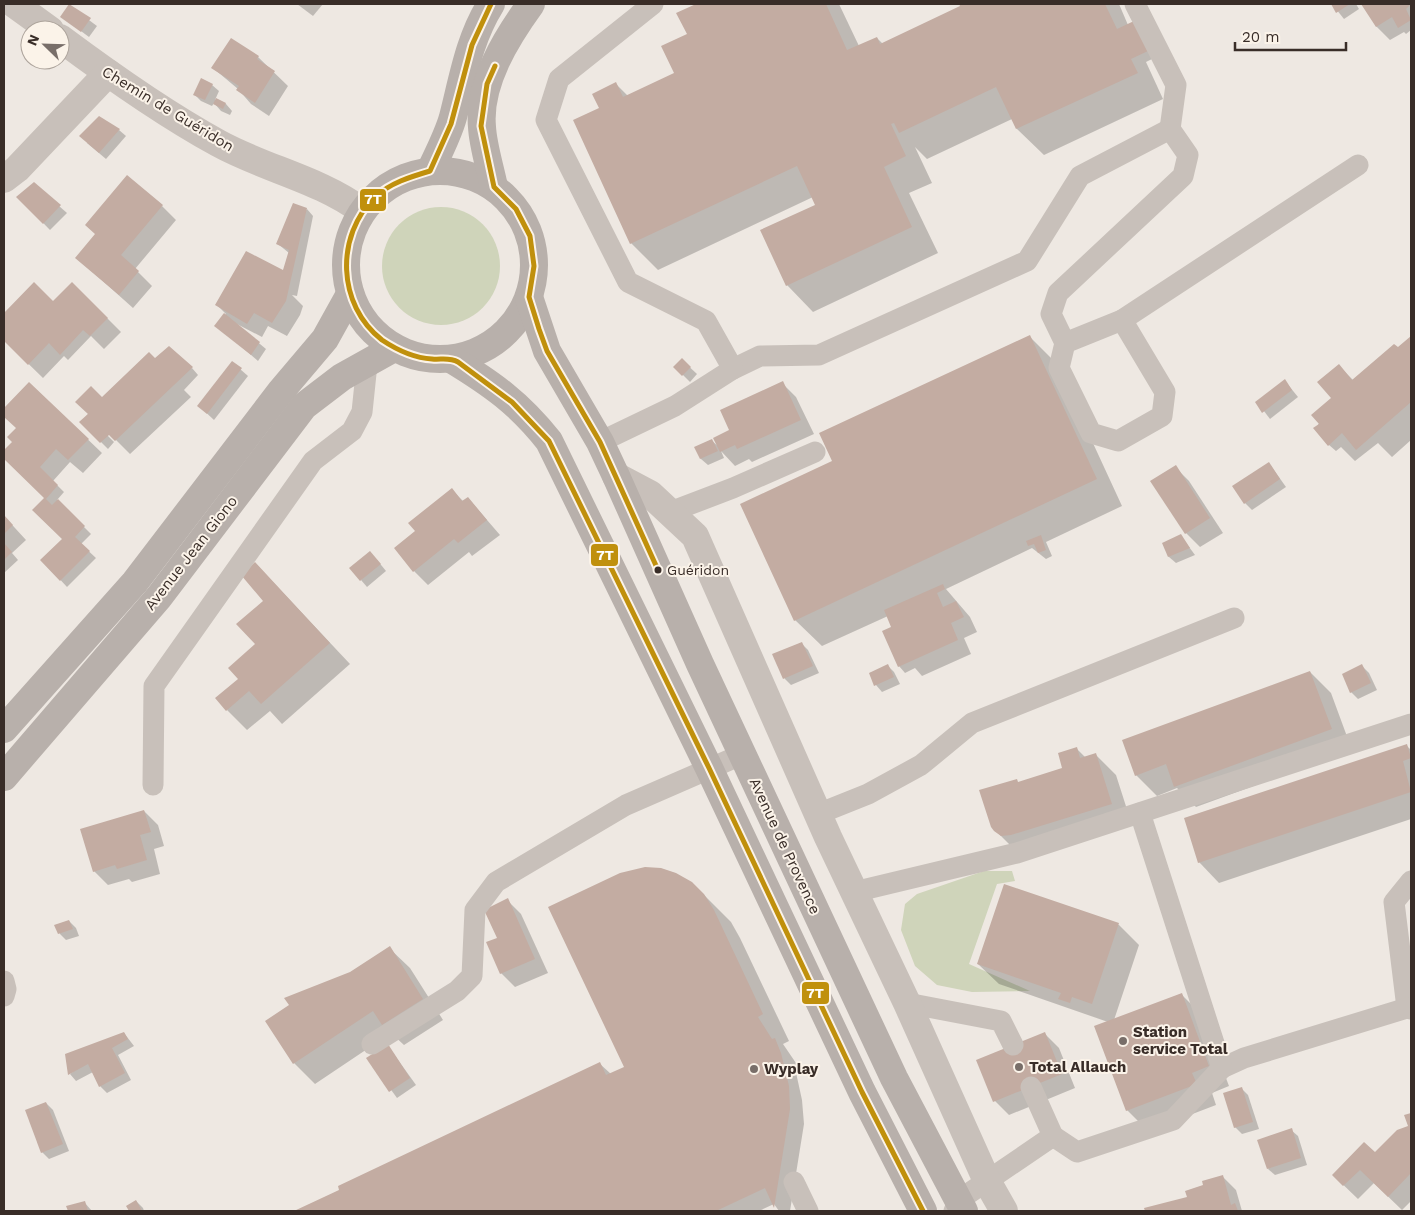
<svg xmlns="http://www.w3.org/2000/svg" width="1415" height="1215" viewBox="0 0 1415 1215" font-family="'Work Sans',sans-serif">
<style>
.green{fill:#cfd4ba}
.shadow{fill:#0003}
.building{fill:#c3aca2}
.lines{fill:none;stroke-linecap:round;stroke-linejoin:round}
.lane{stroke:#c8c0ba;stroke-width:21}
.street{stroke:#c8c0ba;stroke-width:28}
.secondary{stroke:#b8b0ab;stroke-width:28}
.bus-1-casing{stroke:#fbf3e9;stroke-width:9}
.bus-1{stroke:#c0900c;stroke-width:5}
.bus-dot{fill:#392d28;stroke:#fbf3e9;stroke-width:2}
.poi-dot{fill:#786e69;stroke:#fbf3e9;stroke-width:2}
.labels{text-anchor:middle;dominant-baseline:central;stroke-width:4;stroke-linejoin:round;paint-order:stroke}
.bus-label{font-size:14px;fill:#392d28;stroke:#fbf3e9;text-anchor:start}
.street-label{font-size:15px;fill:#392d28;stroke:#fbf3e9}
.poi-label{font-size:15px;font-weight:bold;fill:#392d28;stroke:#fbf3e9;text-anchor:start}
.line-badge{stroke:#fbf3e9;stroke-width:2}
.badge-label{font-size:14px;text-anchor:middle;font-weight:bold;fill:#fff}
</style>
<rect width="100%" height="100%" fill="#eee8e2"/>
<!-- green -->
<g class="green">
<circle cx="441" cy="266" r="59"/>
<path d="M984 871H1012L1015 881 997 884 969 964 1030 991 972 992 937 985 915 966 901 930 905 904 917 894Z"/>
</g>
<!-- shadow -->
<g class="shadow">
<path d="M297 4H323L313 16Z"/>
<path d="M699 4H839L859 46 877 38 883 44 961 7 960 4H1119L1128 25 1154 58 1146 62 1163 99 1044 155 1017 129 1012 119 927 159 915 147 932 183 909 193 938 253 813 312 787 285 817 205 813 197 658 270 631 243 601 109 616 84 628 96 675 74 688 35 678 13Z"/>
<path d="M1332 4H1356L1359 9 1344 19Z"/>
<path d="M1363 4H1411V30L1406 34 1404 32 1390 40 1376 26Z"/>
<path d="M70 6 97 26 89 37 62 17Z"/>
<path d="M258 57 288 86 269 116 251 104 238 89 213 68Z"/>
<path d="M212 85 219 91 215 100 226 104 232 111 230 115 221 111 214 103 212 106 201 101 194 94Z"/>
<path d="M119 130 126 136 106 159 87 143Z"/>
<path d="M34 184 67 213 50 230 18 197Z"/>
<path d="M162 206 176 220 135 269 152 286 133 308 77 258Z"/>
<path d="M307 209 313 216 297 296 292 295 303 306 300 315 287 336 268 326 262 337 235 323 266 349 258 361 216 325 226 314 217 305 283 272 289 253 278 244Z"/>
<path d="M72 283 121 332 104 349 91 336 68 360 64 356 43 378 4 340V315L34 284 53 303Z"/>
<path d="M1029 336 1056 363 1122 506 1046 542 1052 556 1046 559 1032 548 946 589 970 617 977 632 964 638 971 654 922 676 915 668 905 673 899 666 893 628 888 616 822 646 795 620 834 461Z"/>
<path d="M1411 338V440L1392 457 1378 443 1355 461 1341 447 1336 451 1329 445 1318 425 1332 398 1339 366 1353 380Z"/>
<path d="M682 360 697 374 690 382 675 367Z"/>
<path d="M232 362 248 376 214 420 199 406Z"/>
<path d="M192 368 198 375 184 390 191 397 130 454 99 423 97 425 114 442 108 449 81 422 102 398Z"/>
<path d="M1285 381 1298 397 1270 419 1257 402Z"/>
<path d="M29 383 102 453 83 473 70 462 53 481 64 492 57 500 91 534 81 544 96 558 67 587 42 560 63 539 34 510 46 498 4 458V452L13 442 17 428 4 415V410Z"/>
<path d="M782 383 796 397 814 434 752 462 749 459 735 466 721 451 724 458 708 465 701 459 696 447 711 440 719 447Z"/>
<path d="M1269 463 1286 487 1252 510 1245 503Z"/>
<path d="M1175 467 1189 481 1223 533 1200 547 1186 533 1152 481Z"/>
<path d="M452 490 464 502 468 498 500 535 472 556 469 552 428 585 414 571 417 532Z"/>
<path d="M4 516 26 540 12 553 18 560 4 573Z"/>
<path d="M1181 536 1195 555 1176 563 1169 557 1163 544Z"/>
<path d="M377 560 386 571 367 587 361 580Z"/>
<path d="M255 563 350 664 282 724 270 711 247 730 227 710 257 644 265 601Z"/>
<path d="M801 643 808 650 819 673 791 685 785 679 774 655Z"/>
<path d="M888 666 894 672 900 684 882 692 876 685 870 673Z"/>
<path d="M1362 666 1369 673 1377 690 1358 699 1351 692Z"/>
<path d="M1310 672 1331 693 1352 750 1196 807 1177 788 1157 796 1136 775Z"/>
<path d="M1407 746 1411 750V819L1219 883 1199 862Z"/>
<path d="M1077 749 1086 758 1095 754 1116 775 1132 825 1013 848 992 827 1019 783 1064 769Z"/>
<path d="M144 811 158 825 164 846 154 849 160 874 132 882 129 879 108 885 94 871Z"/>
<path d="M1005 886 1119 925 1139 945 1114 1020 1181 994 1202 1015 1229 1086 1212 1093 1216 1105 1148 1131 1127 1110 1108 1022 999 984 978 964Z"/>
<path d="M704 895 731 922 740 938 789 1041 783 1044 798 1066 795 1068 802 1100 804 1124 790 1211H779L774 1204 759 1211H297L600 1064 611 1074 626 1068Z"/>
<path d="M507 900 521 914 548 973 515 987 501 973Z"/>
<path d="M69 921 76 928 79 936 66 940 60 934 56 925Z"/>
<path d="M389 948 410 968 443 1020 404 1045 391 1033 315 1084 294 1063 351 973Z"/>
<path d="M124 1033 134 1046 118 1055 131 1080 107 1093 100 1086 93 1072 76 1081 70 1074Z"/>
<path d="M1045 1034 1059 1048 1075 1088 1009 1115 995 1101 978 1061Z"/>
<path d="M388 1046 416 1085 397 1098 368 1058Z"/>
<path d="M1241 1088 1248 1095 1259 1129 1242 1134 1235 1127Z"/>
<path d="M46 1103 53 1110 69 1151 49 1159 42 1152Z"/>
<path d="M1411 1114V1201L1402 1210 1374 1183 1358 1199 1333 1175 1375 1154 1410 1127 1406 1116Z"/>
<path d="M1291 1130 1298 1136 1307 1165 1275 1175 1268 1169Z"/>
<path d="M1222 1176 1236 1190 1242 1211H1146L1145 1209 1188 1198Z"/>
<path d="M136 1201 143 1208 144 1211H130L127 1206Z"/>
<path d="M84 1202 92 1211H69L68 1207Z"/>
</g>
<!-- building -->
<g class="building">
<path d="M69 4 91 18 81 32 60 17Z"/>
<path d="M696 4H826L847 50 877 37 880 44 960 6 959 4H1105L1117 29 1134 21 1148 51 1131 59 1138 73 1016 129 996 87 899 133 894 123 891 124 906 156 884 167 912 227 786 286 760 230 815 205 797 166 630 244 573 120 599 108 592 94 616 82 623 97 674 73 661 46 687 34 676 13Z"/>
<path d="M1331 4H1350L1336 13Z"/>
<path d="M1361 4H1411L1406 9 1411 20 1398 28 1392 17 1376 27Z"/>
<path d="M231 38 259 56 257 59 275 71 255 103 236 90 239 86 211 68Z"/>
<path d="M201 78 213 84 205 100 193 95Z"/>
<path d="M216 98 226 103 223 109 213 104Z"/>
<path d="M99 116 120 129 99 153 79 136Z"/>
<path d="M127 175 163 205 121 255 139 271 119 295 75 258 95 234 85 225Z"/>
<path d="M34 182 61 205 43 224 16 197Z"/>
<path d="M293 203 307 208 286 301 272 323 254 313 247 324 215 305 246 251 283 270 289 250 276 244Z"/>
<path d="M34 282 53 301 72 282 108 318 90 336 83 330 60 355 49 343 28 365 4 341V313Z"/>
<path d="M224 313 260 342 251 355 214 326Z"/>
<path d="M1030 335 1097 479 794 621 740 504 832 461 819 433Z"/>
<path d="M1411 336V402L1356 450 1342 433 1328 446 1313 428 1319 424 1311 415 1331 398 1317 382 1339 364 1352 380 1394 344 1398 347Z"/>
<path d="M169 346 193 367 115 441 109 435 100 443 79 422 88 414 75 402 91 386 102 397 149 352 155 358Z"/>
<path d="M682 358 691 367 682 376 673 367Z"/>
<path d="M232 361 242 368 207 414 197 406Z"/>
<path d="M1285 379 1292 390 1262 413 1255 402Z"/>
<path d="M783 381 801 420 737 449 735 445 720 452 713 438 729 430 720 410Z"/>
<path d="M29 382 89 439 68 460 56 449 40 467 58 485 46 499 52 505 58 499 85 526 75 537 90 551 60 581 40 560 62 539 32 510 44 498 4 459V450L12 442 7 437 16 428 4 417V408Z"/>
<path d="M712 439 718 451 700 459 694 447Z"/>
<path d="M1269 462 1280 479 1244 504 1232 486Z"/>
<path d="M1176 465 1210 518 1185 534 1150 481Z"/>
<path d="M452 488 462 501 468 497 487 520 458 543 454 539 413 572 394 548 415 531 408 523Z"/>
<path d="M4 515 13 525 4 534Z"/>
<path d="M1181 534 1190 548 1168 557 1162 543Z"/>
<path d="M1041 535 1046 550 1038 553 1034 544 1028 546 1026 541Z"/>
<path d="M4 543 12 552 4 560Z"/>
<path d="M370 551 381 564 360 581 349 568Z"/>
<path d="M255 562 330 643 261 704 249 691 226 711 215 698 238 679 228 668 255 644 236 624 263 601 241 575Z"/>
<path d="M943 584 945 589 937 593 943 607 956 601 964 617 951 623 958 640 898 667 882 631 891 627 884 610Z"/>
<path d="M802 642 813 666 783 679 772 654Z"/>
<path d="M888 664 894 677 874 686 869 673Z"/>
<path d="M1362 664 1371 683 1350 693 1342 674Z"/>
<path d="M1310 671 1332 729 1174 787 1166 764 1135 776 1122 740Z"/>
<path d="M1407 744 1411 758 1403 761 1411 792 1198 863 1184 818Z"/>
<path d="M1077 747 1080 758 1096 753 1112 804 1011 835 1001 836 994 831 991 827 979 790 1017 779 1018 782 1062 768 1058 753Z"/>
<path d="M144 810 151 832 140 835 147 860 117 869 115 865 93 872 80 829Z"/>
<path d="M645 867 661 868 676 873 692 882 704 894 714 910 763 1014 758 1017 772 1039 775 1038 781 1053 789 1086 790 1109 774 1208 765 1188 716 1211H294L339 1190 338 1186 600 1062 606 1075 624 1067 548 907 620 873Z"/>
<path d="M1004 884 1119 923 1092 1004 1072 997 1070 1003 1058 999 1061 993 977 964Z"/>
<path d="M508 898 535 959 500 974 486 942 497 938 484 910Z"/>
<path d="M69 920 73 929 58 934 54 925Z"/>
<path d="M390 946 423 999 382 1025 373 1011 293 1064 265 1021 289 1005 284 998 350 972Z"/>
<path d="M1182 993 1209 1066 1192 1073 1197 1084 1126 1111 1094 1026Z"/>
<path d="M124 1032 128 1039 112 1048 125 1073 99 1087 88 1064 68 1075 65 1054Z"/>
<path d="M1045 1032 1062 1074 993 1102 976 1060Z"/>
<path d="M388 1044 410 1078 389 1092 366 1058Z"/>
<path d="M1242 1087 1253 1122 1234 1128 1223 1093Z"/>
<path d="M46 1102 63 1144 41 1153 25 1110Z"/>
<path d="M1411 1113V1173L1388 1197 1360 1170 1343 1186 1332 1175 1364 1142 1375 1152 1397 1130 1408 1126 1404 1115Z"/>
<path d="M1292 1128 1301 1158 1267 1169 1257 1140Z"/>
<path d="M1223 1175 1231 1205 1235 1203 1238 1211H1145L1144 1208 1187 1197 1185 1191 1203 1185 1202 1181Z"/>
<path d="M136 1200 142 1211H129L126 1206Z"/>
<path d="M85 1201 88 1211H68L66 1206Z"/>
</g>
<g class="lines">
<!-- lane -->
<g class="lane">
<path d="M1135 4 1176 85 1170 129"/>
<path d="M1122 320 1358 165"/>
<path d="M733 369 760 356 819 355 1027 261 1080 176 1170 129 1188 155 1183 176 1058 293 1051 314 1065 343 1059 368 1091 433 1118 441 1162 416 1165 392 1122 320 1065 343"/>
<path d="M600 442 675 406 733 369 706 321 628 282 546 120 559 79 653 4"/>
<path d="M670 512 733 488 815 452"/>
<path d="M153 785 154 686 313 461 352 431 362 412 367 364"/>
<path d="M818 814 868 794 921 765 972 723 1234 618"/>
<path d="M854 892 1017 853 1411 724"/>
<path d="M4 981 6 989 4 996"/>
<path d="M907 1003 1001 1021 1013 1045"/>
<path d="M1407 1008 1394 902 1411 881"/>
<path d="M372 1044 457 991 472 976 475 910 496 882 626 805 743 754"/>
<path d="M1222 1068 1244 1058 1407 1008 1411 1009"/>
<path d="M1053 1136 1077 1152 1173 1120 1222 1068 1140 813"/>
<path d="M794 1182 808 1211"/>
<path d="M954 1211 959 1200 1053 1136 1031 1087"/>
</g>
<!-- street -->
<g class="street">
<path d="M14 4 50 30"/>
<path d="M60 38C111 76 163 113 218 143 265 169 319 179 362 211"/>
<path d="M4 179 17 169 108 73"/>
<path d="M616 476 650 494 695 536 828 837 907 1003 987 1181 1004 1211"/>
</g>
<!-- secondary -->
<g class="secondary">
<path d="M430 171C438 154 448 135 453 117 463 78 469 39 491 4"/>
<circle cx="440" cy="265" r="94"/>
<path d="M494 187C490 167 483 146 482 127 478 83 507 37 531 4"/>
<path d="M529 297 547 351 600 442 616 476 700 664 894 1078 964 1211"/>
<path d="M451 359C492 384 519 403 549 441L709 768 862 1092 923 1211"/>
<path d="M4 729 135 582 281 391 325 339 350 294"/>
<path d="M4 777 159 597 304 406 342 377 394 348"/>
</g>
<defs>
<g id="bus-1">
<path d="M491 4 472 45 451 124 430 171C410 177 390 183 375 197 335 236 337 305 382 340 397 350 414 358 432 359 441 360 449 357 458 362L512 402 549 441 709 768 862 1092 923 1211"/>
<path d="M495 66 487 84 481 126 494 187 516 209 530 236 534 266 529 297 539 329 547 351 600 442 658 570"/>
</g>
</defs>
<!-- bus-1 casing -->
<use href="#bus-1" class="bus-1-casing"/>
<!-- bus-1 -->
<use href="#bus-1" class="bus-1"/>
</g>
<!-- markers -->
<circle class="bus-dot" cx="658" cy="570" r="4.5"/>
<g class="poi-dot">
<circle cx="1123" cy="1041" r="5"/>
<circle cx="1019" cy="1067" r="5"/>
<circle cx="754" cy="1069" r="5"/>
</g>
<g class="labels">
<!-- bus labels -->
<g class="bus-label">
<text x="667" y="570">Guéridon</text>
</g>
<!-- street labels -->
<g class="street-label">
<text transform="translate(168 109) rotate(31)">Chemin de Guéridon</text>
<text transform="translate(191 553) rotate(-52)">Avenue Jean Giono</text>
<text transform="translate(785 846) rotate(65)">Avenue de Provence</text>
</g>
<!-- poi labels -->
<g class="poi-label">
<text x="1133" y="1032">Station<tspan x="1133" dy="17">service Total</tspan></text>
<text x="1029" y="1067">Total Allauch</text>
<text x="764" y="1069">Wyplay</text>
</g>
</g>
<g class="line-badge">
<rect x="359" y="188" width="28" height="24" rx="5" fill="#c0900c"/>
<rect x="590" y="543" width="29" height="24" rx="5" fill="#c0900c"/>
<rect x="801" y="981" width="29" height="24" rx="5" fill="#c0900c"/>
</g>
<g class="badge-label">
<text x="373" y="204">7T</text>
<text x="605" y="560">7T</text>
<text x="815" y="998">7T</text>
</g>
<!-- border -->
<rect width="1415" height="1215" fill="none" stroke="#392d28" stroke-width="10"/>
<!-- north arrow -->
<g transform="translate(45 45) rotate(293)"><circle r="24" fill="#fbf3e9" stroke="#ada49c"/>
<path d="M0-4L9 19L0 12L-9 19Z" fill="#786e69"/>
<text y="-8" font-size="14" font-weight="bold" text-anchor="middle" fill="#392d28">N</text>
</g>
<!-- scale -->
<path d="M1235 42v8h111v-8" fill="none" stroke="#392d28" stroke-width="2.5"/>
<text x="1242" y="42" font-size="15" fill="#392d28" stroke="#fbf3e9" stroke-width="4" paint-order="stroke">20 m</text>
</svg>
